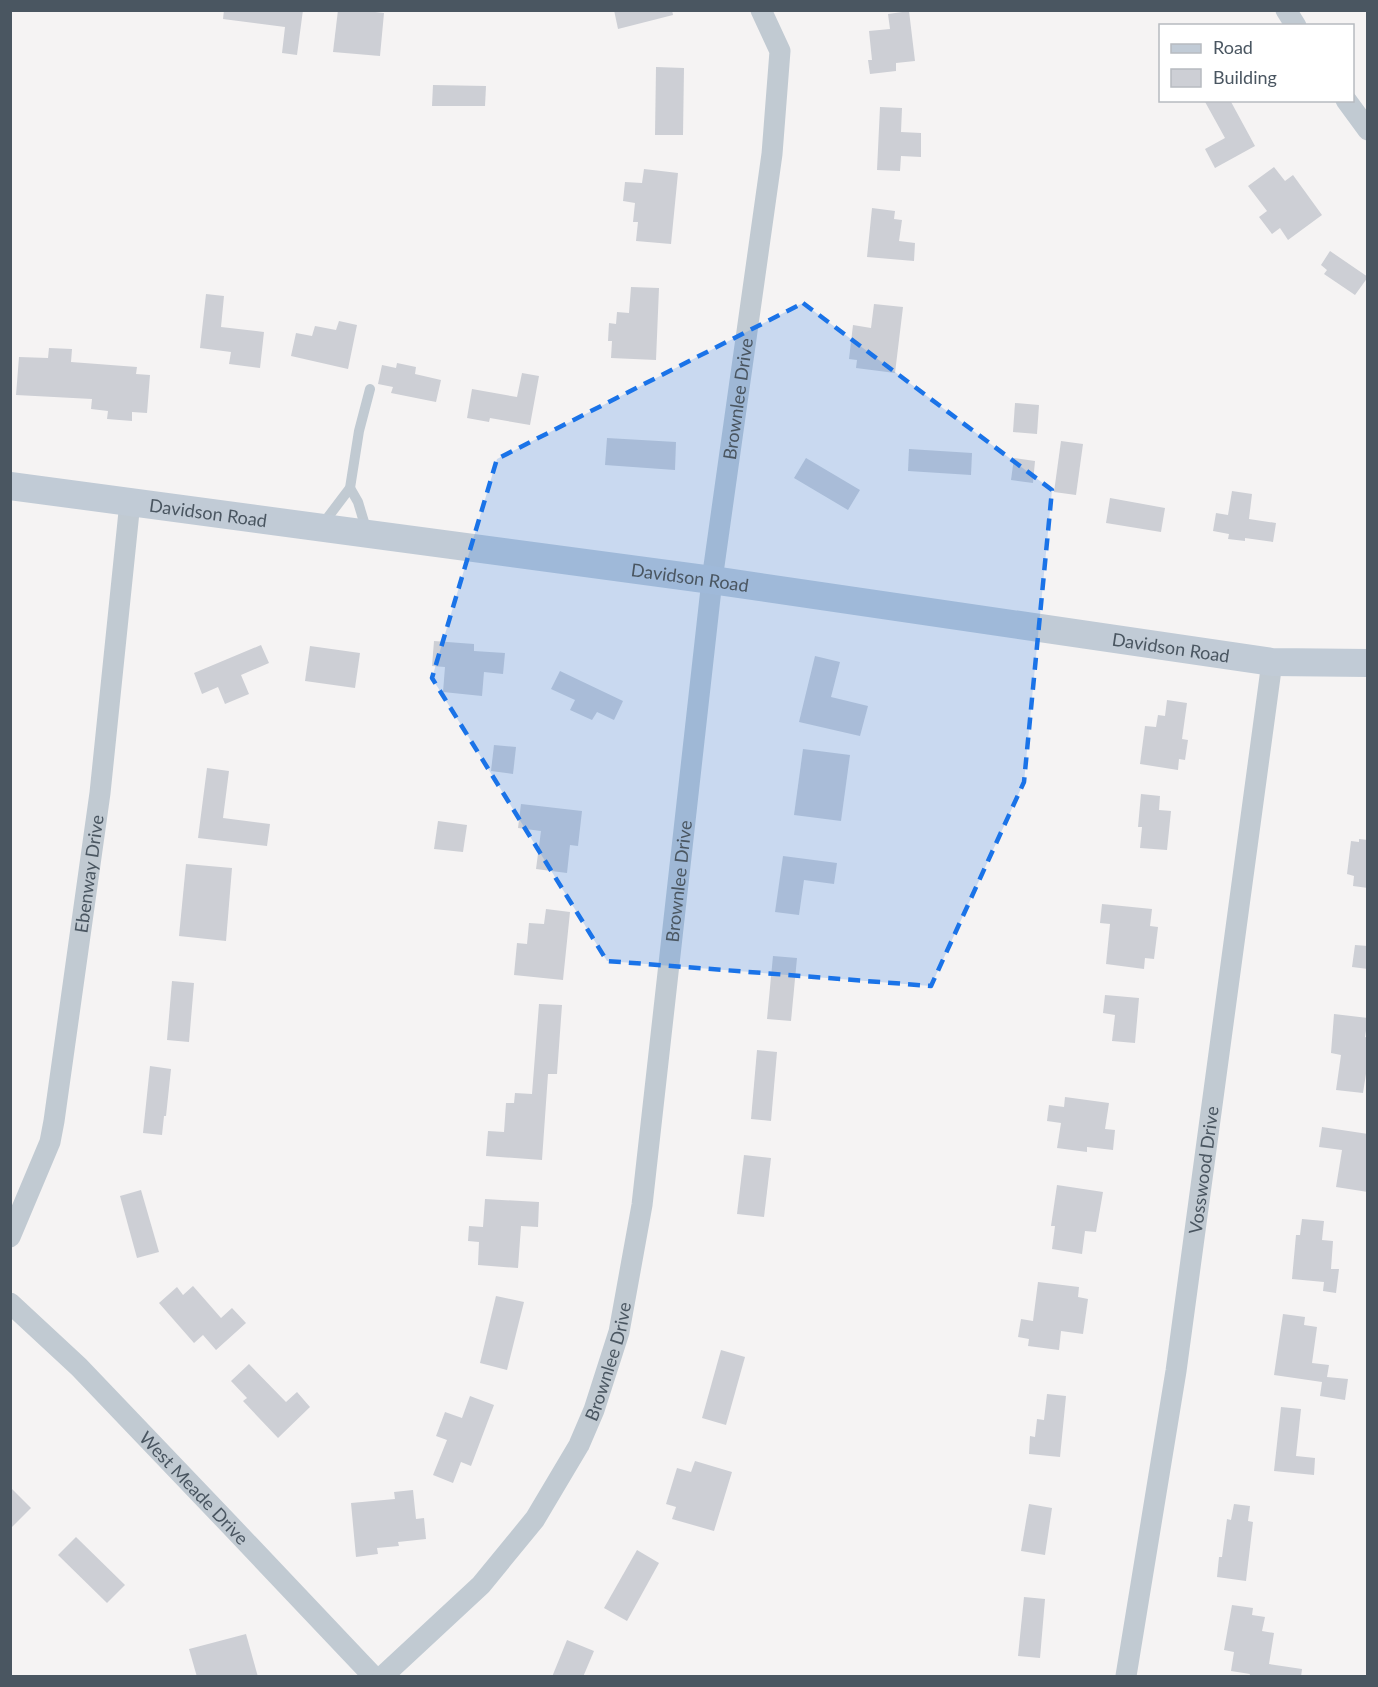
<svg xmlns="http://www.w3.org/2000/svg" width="1378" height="1687" viewBox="0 0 1378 1687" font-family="Lato,sans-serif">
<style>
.building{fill:#cdcfd5}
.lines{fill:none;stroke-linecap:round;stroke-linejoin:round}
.lane{stroke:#c1cad2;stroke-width:10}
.street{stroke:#c1cad2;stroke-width:21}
.secondary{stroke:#c1cbd6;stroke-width:28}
.marked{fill:#1a73e8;fill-opacity:0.2;stroke:#1a73e8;stroke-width:4.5;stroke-dasharray:12 8;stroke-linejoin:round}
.labels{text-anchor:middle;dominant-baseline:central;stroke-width:4.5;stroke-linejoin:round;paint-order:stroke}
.street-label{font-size:18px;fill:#4a5661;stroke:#fff}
</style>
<rect width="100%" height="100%" fill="#f5f3f3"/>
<!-- building -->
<g class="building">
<path d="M224 10H303L297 55 282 53 285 27 223 19Z"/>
<path d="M338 10H358L384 13 380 56 333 52Z"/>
<path d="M614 10H672L673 15 618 29Z"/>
<path d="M909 11 915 61 896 63V71L870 74 868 60H872L869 31 890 29 888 14Z"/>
<path d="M656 67 684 68 683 135H655Z"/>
<path d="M433 85 486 86 485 106H432Z"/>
<path d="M1204 100H1230L1255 146 1215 168 1205 149 1225 138Z"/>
<path d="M880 107 902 108 901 132 921 133V157L901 156 900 171 877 170Z"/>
<path d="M1274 167 1285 181 1293 175 1322 215 1288 240 1280 228 1272 234 1259 217 1267 211 1248 186Z"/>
<path d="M644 169 678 173 671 244 636 241 638 222H633L635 203 623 201 625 182 642 183Z"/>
<path d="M872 208 895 211 894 219 902 220 899 241 915 243 914 261 867 257Z"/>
<path d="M1330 251 1368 277 1355 295 1324 274 1327 270 1321 265Z"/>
<path d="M631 287 659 288 656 360 611 358 612 341H608L609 323 616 324 617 312 629 313Z"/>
<path d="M206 294 224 296 221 327 264 332 260 368 229 364 231 352 200 348Z"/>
<path d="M874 304 903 307 895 373 856 368 857 360 849 359 853 325 871 328Z"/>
<path d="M339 321 357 325 348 369 291 356 296 333 312 336 315 326 336 330Z"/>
<path d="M49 348 72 349 71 362 137 367 136 374 150 375 147 413 132 412V421L107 419 108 411 91 409 92 399 16 395 19 357 48 358Z"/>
<path d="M397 363 416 367 415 374 441 380 436 402 391 393 393 387 378 384 382 365 396 368Z"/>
<path d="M522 373 539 376 530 425 490 418 489 422 467 418 472 389 517 397Z"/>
<path d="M1015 403 1039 405 1037 434 1013 432Z"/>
<path d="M607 438 676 442 675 470 605 465Z"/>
<path d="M1061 441 1083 444 1076 495 1054 492Z"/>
<path d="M909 449 972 453 971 475 908 471Z"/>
<path d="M806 458 860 490 848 510 794 478Z"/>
<path d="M1014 458 1035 461 1033 483 1011 480Z"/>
<path d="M1232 491 1252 494 1249 519 1276 523 1273 542 1245 538V541L1228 539 1229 534 1213 531 1216 513 1228 515Z"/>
<path d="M1110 498 1165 508 1161 532 1106 523Z"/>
<path d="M434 641 474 644V651L505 653 503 674 484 672 482 696 443 692 445 667 432 666Z"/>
<path d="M261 645 269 663 241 675 249 694 225 704 218 687 202 694 194 673Z"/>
<path d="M310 646 360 653 355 688 305 681Z"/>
<path d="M815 656 840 662 831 697 868 706 860 736 799 722Z"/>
<path d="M560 671 623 701 614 720 597 712 592 720 570 710 575 700 551 689Z"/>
<path d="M1167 700 1187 703 1182 739 1188 740 1185 760 1179 759 1178 770 1140 764 1145 726 1156 727 1158 715 1165 716Z"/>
<path d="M494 745 516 747 513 774 491 771Z"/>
<path d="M803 749 850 755 841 821 794 815Z"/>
<path d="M207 768 229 771 223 818 270 824 267 846 198 838Z"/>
<path d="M1141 794 1160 796 1159 810 1171 811 1167 850 1140 848 1142 827H1138Z"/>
<path d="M521 804 582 811 578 846 570 845 567 873 536 869 541 831 518 828Z"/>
<path d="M438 821 467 825 463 852 434 849Z"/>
<path d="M1359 839 1368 840V888L1353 886 1354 876 1347 874 1351 841 1359 842Z"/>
<path d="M783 856 837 863 834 884 804 880 799 915 775 912Z"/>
<path d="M186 864 232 868 226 941 179 936Z"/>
<path d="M1102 904 1152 909 1150 926 1158 927 1154 959 1145 958 1144 969 1106 964 1110 924 1100 923Z"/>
<path d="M546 909 570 912 563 980 514 975 517 943 527 944 529 923 544 924Z"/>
<path d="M1355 945 1368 946V969L1352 967Z"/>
<path d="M773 956 797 958 791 1021 767 1019Z"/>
<path d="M172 981 194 983 189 1042 167 1040Z"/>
<path d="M1105 995 1139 998 1135 1043 1112 1041 1115 1015 1103 1013Z"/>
<path d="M539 1004 562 1005 557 1074H548L542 1160 486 1156 488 1131 504 1132 506 1103H514L515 1093 532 1094Z"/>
<path d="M1334 1014 1368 1018 1365 1037 1368 1038V1061L1363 1093 1336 1090 1341 1055 1331 1053Z"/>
<path d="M757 1050 777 1052 771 1121 751 1119Z"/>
<path d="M150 1066 171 1069 166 1116H164L162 1135 143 1133Z"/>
<path d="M1065 1097 1109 1103 1105 1129 1115 1130 1113 1150 1087 1147V1152L1057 1148 1061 1123 1047 1121 1049 1105 1064 1107Z"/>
<path d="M1322 1127 1368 1134V1192L1336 1187 1342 1150 1319 1147Z"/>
<path d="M744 1155 771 1158 764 1217 737 1214Z"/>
<path d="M1057 1185 1103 1192 1096 1232 1085 1231 1082 1254 1052 1249 1055 1226H1051Z"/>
<path d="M141 1190 159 1252 137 1258 120 1196Z"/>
<path d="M485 1199 539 1202 538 1227 521 1226 518 1268 478 1265 479 1242 468 1241 469 1226 483 1227Z"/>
<path d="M1302 1219 1324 1221 1322 1240 1333 1241 1331 1269H1339L1336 1293 1323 1291 1324 1282 1292 1279 1296 1235H1300Z"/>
<path d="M1038 1282 1079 1287 1078 1297 1088 1299 1083 1334 1061 1331 1059 1350 1028 1346 1029 1339 1018 1337 1021 1319 1033 1321Z"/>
<path d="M193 1286 221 1318 232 1308 246 1323 216 1350 203 1335 194 1343 159 1303 177 1287 183 1295Z"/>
<path d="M496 1296 524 1302 507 1370 480 1363Z"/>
<path d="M1283 1314 1305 1317 1304 1325 1317 1327 1312 1363 1329 1365 1327 1377 1348 1379 1345 1400 1320 1396 1322 1382 1274 1375Z"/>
<path d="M721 1350 745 1357 726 1425 702 1418Z"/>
<path d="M249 1364 286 1402 297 1392 310 1407 278 1438 243 1401 247 1398 231 1381Z"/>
<path d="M1047 1394 1066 1396 1060 1457 1029 1454 1030 1436 1035 1437 1037 1419 1044 1420Z"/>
<path d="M470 1396 494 1405 471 1466 461 1462 453 1483 433 1475 447 1440 436 1436 445 1412 462 1418Z"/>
<path d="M1281 1407 1301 1409 1296 1456 1315 1458 1314 1475 1274 1471Z"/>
<path d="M695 1461 732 1472 714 1531 672 1519 676 1507 666 1504 677 1468 691 1472Z"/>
<path d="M10 1487 31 1508 10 1529Z"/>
<path d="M413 1490 416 1519 424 1518 426 1539 398 1542 399 1546 377 1548 378 1554 356 1557 351 1503 395 1499 394 1492Z"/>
<path d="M1029 1504 1052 1508 1045 1555 1021 1551Z"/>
<path d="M1234 1504 1250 1506 1248 1521 1253 1522 1246 1581 1217 1577 1219 1557H1222L1227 1519 1231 1520Z"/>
<path d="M76 1537 125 1585 107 1603 58 1555Z"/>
<path d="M637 1550 659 1563 627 1621 604 1608Z"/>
<path d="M1024 1597 1045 1599 1040 1658 1018 1656Z"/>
<path d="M1232 1605 1253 1608 1252 1615 1265 1617 1262 1631 1274 1633 1269 1664 1302 1669 1301 1677H1249L1250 1674 1231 1671 1234 1652 1224 1650Z"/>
<path d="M246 1634 258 1677H197L189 1649Z"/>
<path d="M567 1640 594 1651 583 1677H552Z"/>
</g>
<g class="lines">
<!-- lane -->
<g class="lane">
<path d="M350 488 358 502 367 532"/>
<path d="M322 525 350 488 359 431 370 389"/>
</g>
<!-- street -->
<g class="street">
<path d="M1286 10 1296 26"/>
<path d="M1346 100 1368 130"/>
<path id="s1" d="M10 1237 50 1142 54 1121 100 793 130 502"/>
<path id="s2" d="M10 1303 79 1367 229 1524 373 1676"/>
<path id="s3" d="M383 1676 481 1585 535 1519 579 1445 594 1410 619 1332 642 1205 712 580 772 154 780 51 761 10"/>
<path id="s4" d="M1126 1676 1176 1371 1272 662"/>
</g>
<!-- secondary -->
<path class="secondary" id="s5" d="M10 486 712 580 1272 662 1368 663"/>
</g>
<!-- marked area -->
<path class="marked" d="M803 303 1052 490 1024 782 931 986 607 961 432 678 497 459Z"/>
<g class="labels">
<!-- street labels -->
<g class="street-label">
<text stroke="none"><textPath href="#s3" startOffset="1366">Brownlee Drive</textPath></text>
<text stroke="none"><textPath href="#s5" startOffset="200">Davidson Road</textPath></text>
<text stroke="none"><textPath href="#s5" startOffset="686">Davidson Road</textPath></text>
<text stroke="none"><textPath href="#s5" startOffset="1172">Davidson Road</textPath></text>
<text stroke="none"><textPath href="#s1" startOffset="374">Ebenway Drive</textPath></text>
<text stroke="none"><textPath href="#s3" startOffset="880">Brownlee Drive</textPath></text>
<text stroke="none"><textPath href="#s4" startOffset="512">Vosswood Drive</textPath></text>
<text stroke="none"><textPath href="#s3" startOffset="394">Brownlee Drive</textPath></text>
<text stroke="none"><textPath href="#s2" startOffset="261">West Meade Drive</textPath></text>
</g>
</g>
<!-- border -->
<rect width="1378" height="1687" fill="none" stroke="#4a5661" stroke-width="24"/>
<!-- legend -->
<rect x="1159" y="24" width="195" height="78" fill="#ffffff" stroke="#b7bbc0" stroke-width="1.5"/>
<rect x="1171" y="44" width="30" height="9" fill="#c1cbd6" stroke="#b7bbc0" stroke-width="1.5"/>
<text x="1213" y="54" font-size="18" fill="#4a5661">Road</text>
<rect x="1171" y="69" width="30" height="18" fill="#cdcfd5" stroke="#b7bbc0" stroke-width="1.5"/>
<text x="1213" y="84" font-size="18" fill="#4a5661">Building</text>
</svg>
